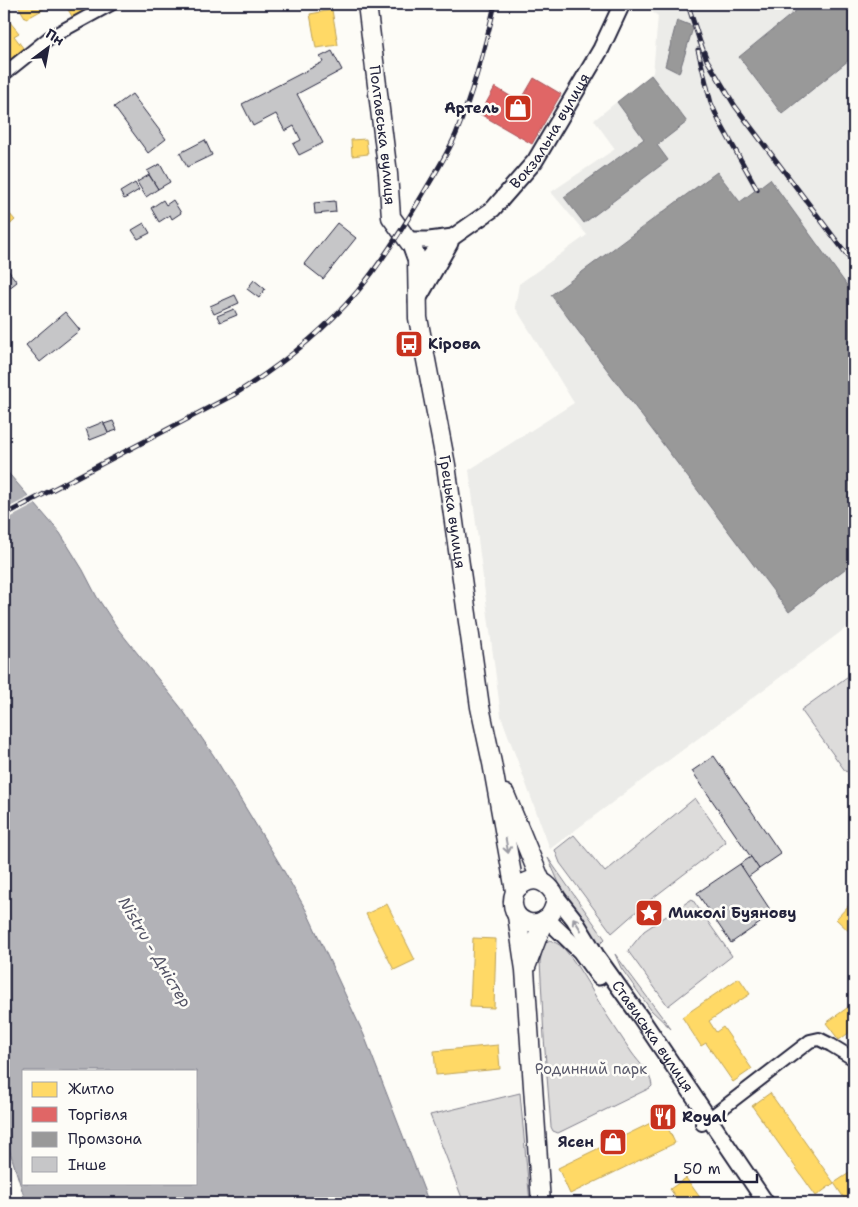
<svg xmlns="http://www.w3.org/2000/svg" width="858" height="1207" viewBox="0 0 858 1207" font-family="'Shantell Sans',sans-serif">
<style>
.built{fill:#ecece9}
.green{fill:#dddcdb;stroke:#807f8b}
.water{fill:#b2b2b7;stroke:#787885;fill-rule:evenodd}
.pier{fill:#fdfcf7}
.homes{fill:#ffd966;stroke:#bda259}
.shops{fill:#e06666;stroke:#a75259}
.industry{fill:#999;stroke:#75757d}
.building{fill:#c6c6c8;stroke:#22223b}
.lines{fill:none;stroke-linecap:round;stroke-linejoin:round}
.minor-casing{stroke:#22223b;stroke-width:16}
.major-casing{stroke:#22223b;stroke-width:19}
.highway-casing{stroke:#22223b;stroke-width:21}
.minor{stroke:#fdfcf7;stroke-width:12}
.major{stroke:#fdfcf7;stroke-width:15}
.highway{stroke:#fdfcf7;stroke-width:18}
.rail-casing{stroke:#22223b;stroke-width:5}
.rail{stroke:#fdfcf7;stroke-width:3;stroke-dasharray:9;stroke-linecap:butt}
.oneway{stroke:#9a9aa2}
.labels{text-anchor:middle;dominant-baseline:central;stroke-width:5;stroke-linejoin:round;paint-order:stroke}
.poi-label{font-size:15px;font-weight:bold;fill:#22223b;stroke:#fdfcf7;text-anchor:start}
.street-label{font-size:15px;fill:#22223b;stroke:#fdfcf7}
.park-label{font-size:15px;fill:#5a5a6b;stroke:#fdfcf7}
.water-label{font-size:16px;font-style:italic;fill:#545466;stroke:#fdfcf7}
</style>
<rect width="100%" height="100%" fill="#fdfcf7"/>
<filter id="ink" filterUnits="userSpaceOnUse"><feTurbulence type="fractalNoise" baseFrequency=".02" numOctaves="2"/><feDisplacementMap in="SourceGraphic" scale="10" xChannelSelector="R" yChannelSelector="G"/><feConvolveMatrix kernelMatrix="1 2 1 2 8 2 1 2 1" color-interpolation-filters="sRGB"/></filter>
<g filter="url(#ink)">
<!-- built -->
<path class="built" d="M641 4H854V622L550 849 501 716 469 470 574 403 515 307 519 284 587 235 551 192 615 149 594 120 653 73 658 16Z"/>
<!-- green -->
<g class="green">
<path d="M854 672V766L846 772 801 710Z"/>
<path d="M695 798 726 842 645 904 612 933 560 863 555 850 574 835 605 872Z"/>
<path d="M548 858 605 939 599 945 559 883Z"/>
<path d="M692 899 732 956 668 1006 628 951 644 931Z"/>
<path d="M550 940C557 943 562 946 566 951 583 972 594 995 608 1017 616 1029 624 1041 632 1053 639 1063 651 1073 652 1086L650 1088 558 1133 553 1131 551 1127 544 1038 541 979 540 962 543 944Z"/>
<path d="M615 954 671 1029 651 1010 621 968Z"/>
<path d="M520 1093 530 1203H464L430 1115Z"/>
</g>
<!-- water -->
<path class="water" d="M4 468 60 533 83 570 97 597 118 629 182 709 214 756 281 866 306 910 364 1035 429 1203H26L10 1152 4 1142ZM24 1071H196V1183H24Z"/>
<!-- pier -->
<path class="pier" d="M31 496 38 503 4 521V510Z"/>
<!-- homes -->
<g class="homes">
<path d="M17 4H41L44 9 26 19Z"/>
<path d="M69 4H82L86 10 73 18 66 6Z"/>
<path d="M332 10 338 45 316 48 310 14Z"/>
<path d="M9 21 19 33 14 36 24 49 5 63 4 62V40H5L4 25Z"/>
<path d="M366 139 368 154 352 156 351 140Z"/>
<path d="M8 212 15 220 4 230V216Z"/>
<path d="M853 901 854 903V936L836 919Z"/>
<path d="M387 904 415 960 394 970 366 914Z"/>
<path d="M473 938 496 939 494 1008 470 1007Z"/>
<path d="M739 978 750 994 709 1021 716 1032 723 1027 752 1069 733 1082 706 1043 701 1046 682 1017Z"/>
<path d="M854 1003V1029L839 1040 826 1023Z"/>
<path d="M498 1045 500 1069 436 1075 434 1051Z"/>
<path d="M770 1093 834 1183 816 1196 752 1106Z"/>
<path d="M663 1117 675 1143 570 1194 558 1168Z"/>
<path d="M854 1170V1195L846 1201 834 1183Z"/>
<path d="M686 1178 704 1203H680L670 1189Z"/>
</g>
<!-- shops -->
<path class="shops" d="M534 78 561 94 532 144 480 114 495 87 520 102Z"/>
<!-- industry -->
<g class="industry">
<path d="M804 4H854V56L782 114 739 57Z"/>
<path d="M677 20 692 26 693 28 679 73 665 66Z"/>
<path d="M651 75 687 122 657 145 668 160 584 223 564 197 644 139 617 102Z"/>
<path d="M717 172 740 202 770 179 854 295V562L789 612 551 295Z"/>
</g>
<!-- building -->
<g class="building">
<path d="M332 51 342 70 297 94 323 143 299 155 293 144 301 140 294 126 285 131 276 114 253 126 242 104 323 62 320 57Z"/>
<path d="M132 94 166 139 148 153 114 107Z"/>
<path d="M205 140 212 155 187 167 180 153Z"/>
<path d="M160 164 170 182 158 189 147 171Z"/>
<path d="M149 175 158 189 146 197 137 182Z"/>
<path d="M135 183 139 190 124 199 120 192Z"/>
<path d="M163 200 166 205 173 200 181 213 172 219 170 215 159 222 151 208Z"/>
<path d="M335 201 336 212 315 214 314 203Z"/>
<path d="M144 223 150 233 138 239 132 230Z"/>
<path d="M337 223 356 238 323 279 304 264Z"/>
<path d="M4 265 17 282 4 292Z"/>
<path d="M254 280 265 289 259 298 247 289Z"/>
<path d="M235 295 239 303 214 314 210 306Z"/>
<path d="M234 309 237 315 220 322 217 316Z"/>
<path d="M65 312 80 330 40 362 26 345Z"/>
<path d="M113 421 117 430 108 433 104 424Z"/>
<path d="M103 422 108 433 90 440 86 429Z"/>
<path d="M714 756 781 854 759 869 692 771Z"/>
<path d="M751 857 759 869 748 877 740 864Z"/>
<path d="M740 864 773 914 731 943 697 893Z"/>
</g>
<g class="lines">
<defs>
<g id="minor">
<path d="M4 74 49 38 111 4"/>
<path d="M702 1124 810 1041 819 1039 831 1045 854 1059"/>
</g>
<g id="major">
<path d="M407 240H429L453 237"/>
<path id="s1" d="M417 274 432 254 453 237 493 209 535 161 601 49 622 4"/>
<path d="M417 301 450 243"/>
<path id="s2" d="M555 895 574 919 596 955 641 1018 766 1203"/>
<path d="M547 919 580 951 599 977"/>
</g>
<g id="highway">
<path id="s3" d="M367 4 388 174 391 217 412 246 417 260 418 318 446 465 480 707 492 763 515 891C503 925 546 935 554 907 556 902 556 896 553 892 542 876 527 877 515 891"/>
<path d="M505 794 541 881"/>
<path d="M517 916 525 970 541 1203"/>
<path d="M526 967 544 920"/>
</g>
</defs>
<!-- minor casing -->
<use href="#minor" class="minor-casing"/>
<!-- major casing -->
<use href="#major" class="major-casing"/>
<!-- highway casing -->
<use href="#highway" class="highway-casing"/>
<!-- minor -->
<use href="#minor" class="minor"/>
<!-- major -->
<use href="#major" class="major"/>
<!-- highway -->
<use href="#highway" class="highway"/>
<defs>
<g id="rail">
<path d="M689 8 700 42 707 60 735 106 854 264"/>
<path d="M698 50 711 103 719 121 757 189"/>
<path d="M4 515 235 394C280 366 323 332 357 292 382 262 403 228 423 194 434 175 447 155 456 134 473 92 485 48 495 4"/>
</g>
</defs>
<!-- rail casing -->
<use href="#rail" class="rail-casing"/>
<!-- rail -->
<use href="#rail" class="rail"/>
</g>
<!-- one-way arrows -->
<defs><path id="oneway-shaft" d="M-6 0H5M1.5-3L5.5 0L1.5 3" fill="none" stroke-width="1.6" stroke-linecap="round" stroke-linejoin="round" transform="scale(1.25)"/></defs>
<g class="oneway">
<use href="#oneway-shaft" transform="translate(507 846) rotate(80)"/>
<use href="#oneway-shaft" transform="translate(577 924) rotate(-122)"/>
</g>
</g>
<!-- icons -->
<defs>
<symbol id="shop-square" viewBox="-11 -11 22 22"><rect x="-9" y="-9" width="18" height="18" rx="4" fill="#c8321e" stroke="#fdfcf7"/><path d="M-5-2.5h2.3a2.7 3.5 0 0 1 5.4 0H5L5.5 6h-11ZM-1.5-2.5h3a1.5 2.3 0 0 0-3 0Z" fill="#fff"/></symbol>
<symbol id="bus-square" viewBox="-11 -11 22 22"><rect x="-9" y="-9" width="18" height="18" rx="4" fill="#c8321e" stroke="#fdfcf7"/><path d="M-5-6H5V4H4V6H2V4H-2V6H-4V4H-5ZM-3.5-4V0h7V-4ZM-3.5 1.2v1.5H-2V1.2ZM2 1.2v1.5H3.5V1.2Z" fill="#fff"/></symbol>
<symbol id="sight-square" viewBox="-11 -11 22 22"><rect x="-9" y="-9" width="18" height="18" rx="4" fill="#c8321e" stroke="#fdfcf7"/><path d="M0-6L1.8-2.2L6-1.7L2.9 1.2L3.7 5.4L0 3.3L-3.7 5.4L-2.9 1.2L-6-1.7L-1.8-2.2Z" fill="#fff"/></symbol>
<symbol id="restaurant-square" viewBox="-11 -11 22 22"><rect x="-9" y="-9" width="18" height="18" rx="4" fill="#c8321e" stroke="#fdfcf7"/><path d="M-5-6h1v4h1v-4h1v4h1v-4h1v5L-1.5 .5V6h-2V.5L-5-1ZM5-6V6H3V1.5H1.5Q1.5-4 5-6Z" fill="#fff"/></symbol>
</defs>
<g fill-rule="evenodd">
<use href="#shop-square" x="502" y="92" width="32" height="32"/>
<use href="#bus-square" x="393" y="328" width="32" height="32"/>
<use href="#sight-square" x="633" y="897" width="32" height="32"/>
<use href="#restaurant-square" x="647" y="1101" width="32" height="32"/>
<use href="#shop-square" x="597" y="1126" width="32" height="32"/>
</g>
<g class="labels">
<!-- poi labels -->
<g class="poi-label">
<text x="499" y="108" text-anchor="end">Артель</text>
<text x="428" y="344">Кірова</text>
<text x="668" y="913">Миколі Буянову</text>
<text x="682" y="1117">Royal</text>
<text x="594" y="1142" text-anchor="end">Ясен</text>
</g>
<!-- street labels -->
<g class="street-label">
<text stroke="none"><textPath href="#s1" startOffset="198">Вокзальна вулиця</textPath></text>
<text stroke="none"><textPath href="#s3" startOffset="132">Полтавська вулиця</textPath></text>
<text stroke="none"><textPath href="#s3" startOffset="520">Грецька вулиця</textPath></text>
<text stroke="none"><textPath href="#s2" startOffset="172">Стависька вулиця</textPath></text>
</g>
<!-- park labels -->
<g class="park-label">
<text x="591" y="1069">Родинний парк</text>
</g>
<!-- water labels -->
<g class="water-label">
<text transform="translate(155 952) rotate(59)">Nistru - Дністер</text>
</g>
</g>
<!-- margin -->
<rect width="858" height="1207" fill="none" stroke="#fdfcf7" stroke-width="20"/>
<rect x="10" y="10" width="838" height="1187" fill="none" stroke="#22223b" stroke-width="2" filter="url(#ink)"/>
<!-- legend -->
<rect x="22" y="1070" width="175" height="115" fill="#fdfcf7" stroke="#a5a5ac"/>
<rect x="32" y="1082" width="25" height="15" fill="#ffd966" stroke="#a5a5ac"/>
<text x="68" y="1094" font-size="15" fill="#22223b">Житло</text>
<rect x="32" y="1107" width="25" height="15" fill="#e06666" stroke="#a5a5ac"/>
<text x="68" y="1120" font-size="15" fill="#22223b">Торгівля</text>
<rect x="32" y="1132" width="25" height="15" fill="#999999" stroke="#a5a5ac"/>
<text x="68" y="1144" font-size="15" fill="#22223b">Промзона</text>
<rect x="32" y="1157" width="25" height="15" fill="#c6c6c8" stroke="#a5a5ac"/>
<text x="68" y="1170" font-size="15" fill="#22223b">Інше</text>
<!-- north arrow -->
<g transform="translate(48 48) rotate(32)" stroke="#fdfcf7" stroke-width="4" paint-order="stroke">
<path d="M0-4L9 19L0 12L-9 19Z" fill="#22223b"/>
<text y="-8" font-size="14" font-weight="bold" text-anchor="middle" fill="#22223b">Пн</text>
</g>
<!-- scale -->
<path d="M676 1174v8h81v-8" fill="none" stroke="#22223b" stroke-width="2.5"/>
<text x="683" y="1174" font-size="15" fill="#22223b" stroke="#fdfcf7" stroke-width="4" paint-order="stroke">50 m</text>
</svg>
